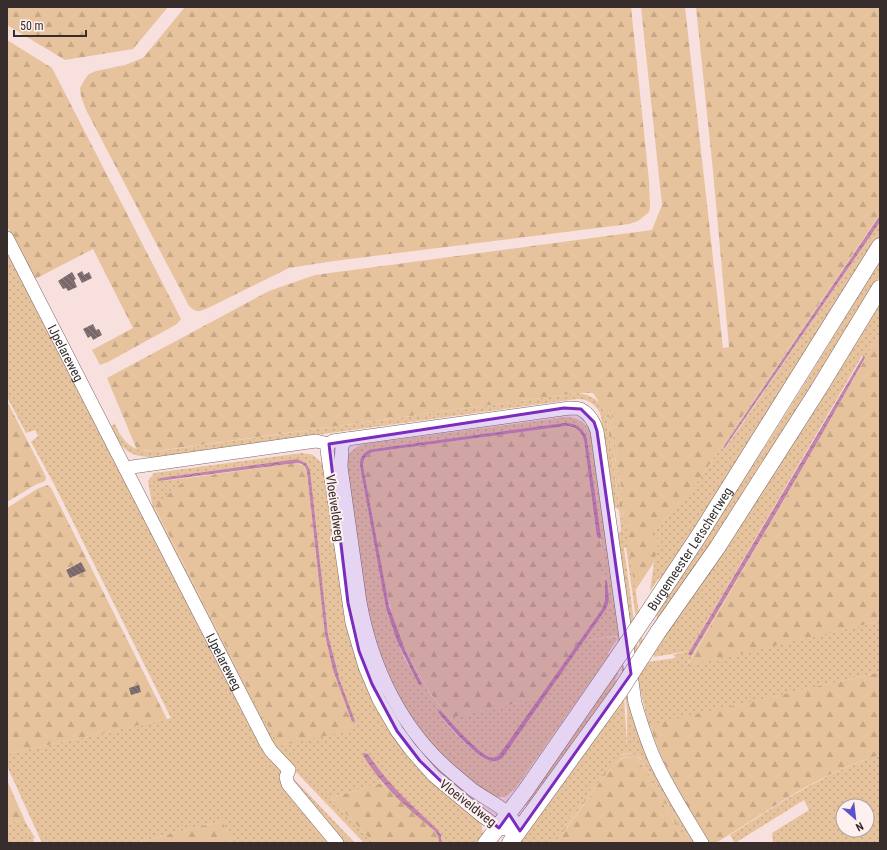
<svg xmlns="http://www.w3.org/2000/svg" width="887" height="850" viewBox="0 0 887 850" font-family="'Roboto Condensed',sans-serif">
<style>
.grass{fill:url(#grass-dots);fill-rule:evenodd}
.forest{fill:url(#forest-firs);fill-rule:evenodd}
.wetland{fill:url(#wetland-marsh)}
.water{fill:url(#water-waves)}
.building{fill:url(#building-back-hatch)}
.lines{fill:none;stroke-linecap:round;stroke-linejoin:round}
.minor-casing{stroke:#7d6967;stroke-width:14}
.major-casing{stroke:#7d6967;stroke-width:17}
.minor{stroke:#fff;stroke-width:13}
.major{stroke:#fff;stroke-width:16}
.major-bridge-casing{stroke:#7d6967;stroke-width:17;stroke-linecap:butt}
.major-bridge{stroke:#fff;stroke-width:16}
.marked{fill:#7b2cbf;fill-opacity:0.2;stroke:#7b2cbf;stroke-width:3;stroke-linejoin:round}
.labels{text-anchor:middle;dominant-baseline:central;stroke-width:4;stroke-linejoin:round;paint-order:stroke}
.street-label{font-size:13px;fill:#362d2c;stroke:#fef0ee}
</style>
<defs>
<pattern id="grass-dots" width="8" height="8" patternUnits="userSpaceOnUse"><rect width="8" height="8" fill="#e6c39d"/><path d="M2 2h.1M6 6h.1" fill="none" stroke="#c6a887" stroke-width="1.8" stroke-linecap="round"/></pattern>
<pattern id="forest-firs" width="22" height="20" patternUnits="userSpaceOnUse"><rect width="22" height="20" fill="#e6c39d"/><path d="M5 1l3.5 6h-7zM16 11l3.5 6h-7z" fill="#c6a887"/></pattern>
<pattern id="wetland-marsh" width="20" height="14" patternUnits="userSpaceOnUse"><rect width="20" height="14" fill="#e6c39d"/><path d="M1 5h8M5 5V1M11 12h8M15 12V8" fill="none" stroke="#c6a887"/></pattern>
<pattern id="water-waves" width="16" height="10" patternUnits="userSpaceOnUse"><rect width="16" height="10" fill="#c485aa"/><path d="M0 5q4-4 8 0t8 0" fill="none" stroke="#a06d8b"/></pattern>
<pattern id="building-back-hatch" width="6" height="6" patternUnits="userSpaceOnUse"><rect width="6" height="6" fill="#7a676a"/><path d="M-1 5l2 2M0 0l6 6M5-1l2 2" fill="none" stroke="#908284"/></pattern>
</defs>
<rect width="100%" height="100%" fill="#f7e0de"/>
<!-- grass -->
<g class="grass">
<path d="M880 214 724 446V449L726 447 738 430 880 222V239L661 581 659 578 650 591 655 556 661 530 657 542 650 537 698 481Z"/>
<path d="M7 249 277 766 282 772 297 806 328 843H233L222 821 135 843H42L7 766V754L171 718 54 484 31 442 38 436 35 430 26 433 7 397Z"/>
<path d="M880 259V275L844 334 710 546 656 623 655 622 657 619 656 613C734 498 809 379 880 259Z"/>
<path d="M880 295V333L790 490 687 665 880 621V672L649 726 639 685 617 535 621 530 619 510 613 506 601 416C597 405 589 399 577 399L155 457C129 457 124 451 110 429L114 423C117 426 117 430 120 434 131 451 140 451 159 451L577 393C591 394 601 401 606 414L621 517 622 518 624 516 608 410H611L646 666 648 662 676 658 673 655 688 651 654 657V654ZM862 356 865 358C809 459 750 557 691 656L688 654ZM626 547 643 670 641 673 624 548Z"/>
<path d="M565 417C578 417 586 423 592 434L626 688 633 720 637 731 695 843H691L641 759C628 747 618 755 608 766L552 843H517L624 696 627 746V709L617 636 585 640 616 637 617 640 608 653 609 655 515 789 505 797H497L489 795 433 748 400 704 370 631 346 460C350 451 355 447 364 444ZM564 423C575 422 584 428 587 439L604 565 596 572 606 579V609L497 761C491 759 485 757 479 754 465 746 447 725 438 712L440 710C449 721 479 756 492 757 496 758 498 756 500 754L540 698 450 718 430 694 409 655 398 627 396 628 405 650 422 683 406 662 397 641 386 608 361 457 365 452 373 449Z"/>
<path d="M302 453 313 455 323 464 387 721 397 741 404 751 481 822 483 834 480 843H442V838L438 830 405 800 379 770 368 754 364 755 382 783 331 798 374 843H364L278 753 153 509 148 481 154 473ZM297 459 306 463 310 470 328 635 340 681 354 721 352 722V730L238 670 154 507 188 478 159 481 158 479 160 478Z"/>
<path d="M618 670V674L615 680 617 681 619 680 528 807 523 803Z"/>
<path d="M880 755V843H773L772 833 809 810 804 800 735 843 730 835C778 805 825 771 880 755ZM843 806H867V830H843Z"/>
<path d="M7 778 26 823 35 838 33 839 34 843H7V823L23 821 28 834 30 833Z"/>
<path d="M294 779 355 843H343L292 780Z"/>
</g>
<!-- forest -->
<g class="forest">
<path d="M7 7H168L133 49 65 60 7 25Z"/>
<path d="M185 7H631L649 181 650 206 649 212 638 221 629 224 334 261 289 268 210 307C200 311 198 314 189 306L86 110 81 96 80 88 85 79 89 74 96 71 125 65 143 58Z"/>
<path d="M641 7H685L723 348 729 347 713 171 696 7H880V214L698 481 650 537 657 542 661 530H662L654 562 635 591 611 410 608 411 624 516 623 518 621 517 606 414C603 406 597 400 593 393H577L157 451 137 450 107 378 269 291 315 275 652 230 662 205Z"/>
<path d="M7 40 52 68 181 319 177 324 108 362 100 365 92 350 133 328 93 249 35 279 7 226Z"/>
<path d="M880 333V621L687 666 790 490Z"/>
<path d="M7 401 46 477 45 481 35 485 7 502Z"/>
<path d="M566 426C575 427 581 431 584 440L597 537 600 539 604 565 597 572 605 579V597L604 606 540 698 450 718 430 693 409 655 398 628H396L384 584 363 466C363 459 366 454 373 452Z"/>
<path d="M296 463 304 466 307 472 325 635 333 670 352 722V730L279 746 238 670 154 506 188 478Z"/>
<path d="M47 485 51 488 167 719 7 754V508L37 489ZM81 562 86 570 70 578 66 569Z"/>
<path d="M880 672V755C820 772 768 811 716 843H709C686 804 663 769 650 725Z"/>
<path d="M630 757 635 759 641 764 685 843H556L600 782 617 762 623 758Z"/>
<path d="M7 780 30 833 28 834 22 821 7 823Z"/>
<path d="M382 783 435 831 438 836 439 843H374L331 798Z"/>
<path d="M222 821 233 843H135Z"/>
</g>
<!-- wetland -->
<path class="wetland" d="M628 753 636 755 642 761 691 843H685L641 764C636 759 629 755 622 758 617 761 613 767 609 771 590 794 573 819 556 843H552L608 766 617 756Z"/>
<!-- water -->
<g class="water">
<path d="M880 215V222L724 449V446Z"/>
<path d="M864 355 865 358C809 459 750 557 691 656L688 654Z"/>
<path d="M564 423C575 422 584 428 587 439L601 537 600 539 597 537 584 440C581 431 575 426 566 426L373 452C366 454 363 459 363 466L389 606 405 650 422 684 419 685 397 641 386 608 360 465C360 456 364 451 373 449Z"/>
<path d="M297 459 306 463 310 470 328 635 340 681 355 721 352 722 333 670 325 635 307 472C306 466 302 463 296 463L159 481 157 480 160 478Z"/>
<path d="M605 579 607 581 609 600 606 609 503 757C500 760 496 762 492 761 477 759 447 724 438 712L440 710C450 721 477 753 490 757 494 758 496 757 499 755L602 609 605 600Z"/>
<path d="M364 753 368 754C387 783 412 806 438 830L441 835 442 843H439L438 836 435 831C408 809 381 786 363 755Z"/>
</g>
<!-- building -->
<g class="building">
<path d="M82 271 84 275 89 272 92 278 82 283 77 274Z"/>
<path d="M72 272 76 279 74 280 77 287 68 291 66 288 63 289 58 281Z"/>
<path d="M93 324 96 330 99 329 102 335 93 340 91 336 88 338 83 329Z"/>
<path d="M81 562 86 571 70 578 66 570Z"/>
<path d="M139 685 141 692 131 695 129 688Z"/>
</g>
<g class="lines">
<defs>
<g id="minor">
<path id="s1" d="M7 238 266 743 271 751 289 770 286 777 288 784 337 843"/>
<path d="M347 439 342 445 341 467 360 602C372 668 402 731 454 774 461 780 467 785 473 790 487 800 505 807 514 821"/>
<path d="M125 468 316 441 329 444"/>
<path d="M520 831 499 828 481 815 433 775 411 750 397 731 379 700 365 667 352 623 327 450 329 444 333 441 570 408C573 408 578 408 580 409 589 413 594 422 597 431L635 703C641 723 647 743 656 762 669 790 686 816 702 843"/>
</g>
<g id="major">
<path id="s2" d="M647 614 700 534 880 246"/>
<path d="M658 632 717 548 818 390 880 288"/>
<path d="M486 843 526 790 611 667"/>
<path d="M510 843 620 691"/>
</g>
</defs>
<!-- minor casing -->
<use href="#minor" class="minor-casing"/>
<!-- major casing -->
<use href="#major" class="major-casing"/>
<!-- minor -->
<use href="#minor" class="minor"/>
<!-- major -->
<use href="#major" class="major"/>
<defs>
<g id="major-bridge">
<path d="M611 667 647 614"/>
<path d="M620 691 658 632"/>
</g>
</defs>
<!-- major-bridge casing -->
<use href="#major-bridge" class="major-bridge-casing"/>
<!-- major-bridge -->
<use href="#major-bridge" class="major-bridge"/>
</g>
<!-- marked area -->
<path class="marked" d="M564 408 581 409 594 422 597 431 631 674 520 831 509 814 499 828 450 790 420 761 397 731 372 684 359 651 348 603 329 444Z"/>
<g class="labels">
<!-- street labels -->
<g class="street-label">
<text stroke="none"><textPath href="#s1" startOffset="129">IJpelareweg</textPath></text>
<text transform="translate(335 508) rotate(82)">Vloeiveldweg</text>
<text stroke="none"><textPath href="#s2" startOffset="78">Burgemeester Letschertweg</textPath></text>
<text stroke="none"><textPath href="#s1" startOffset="476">IJpelareweg</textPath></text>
<text transform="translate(468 803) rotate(38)">Vloeiveldweg</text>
</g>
</g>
<!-- border -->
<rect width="887" height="850" fill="none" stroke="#362d2c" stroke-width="16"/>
<!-- north arrow -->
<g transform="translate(855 818) rotate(152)"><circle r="19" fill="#fef0ee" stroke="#aea2a0"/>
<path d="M0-3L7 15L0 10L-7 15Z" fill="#5953ca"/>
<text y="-6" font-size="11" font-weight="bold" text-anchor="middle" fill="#362d2c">N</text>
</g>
<!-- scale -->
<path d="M14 30v6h72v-6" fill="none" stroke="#362d2c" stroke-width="2"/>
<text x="20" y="30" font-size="12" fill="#362d2c" stroke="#fef0ee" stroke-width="3" paint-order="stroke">50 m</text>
</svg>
